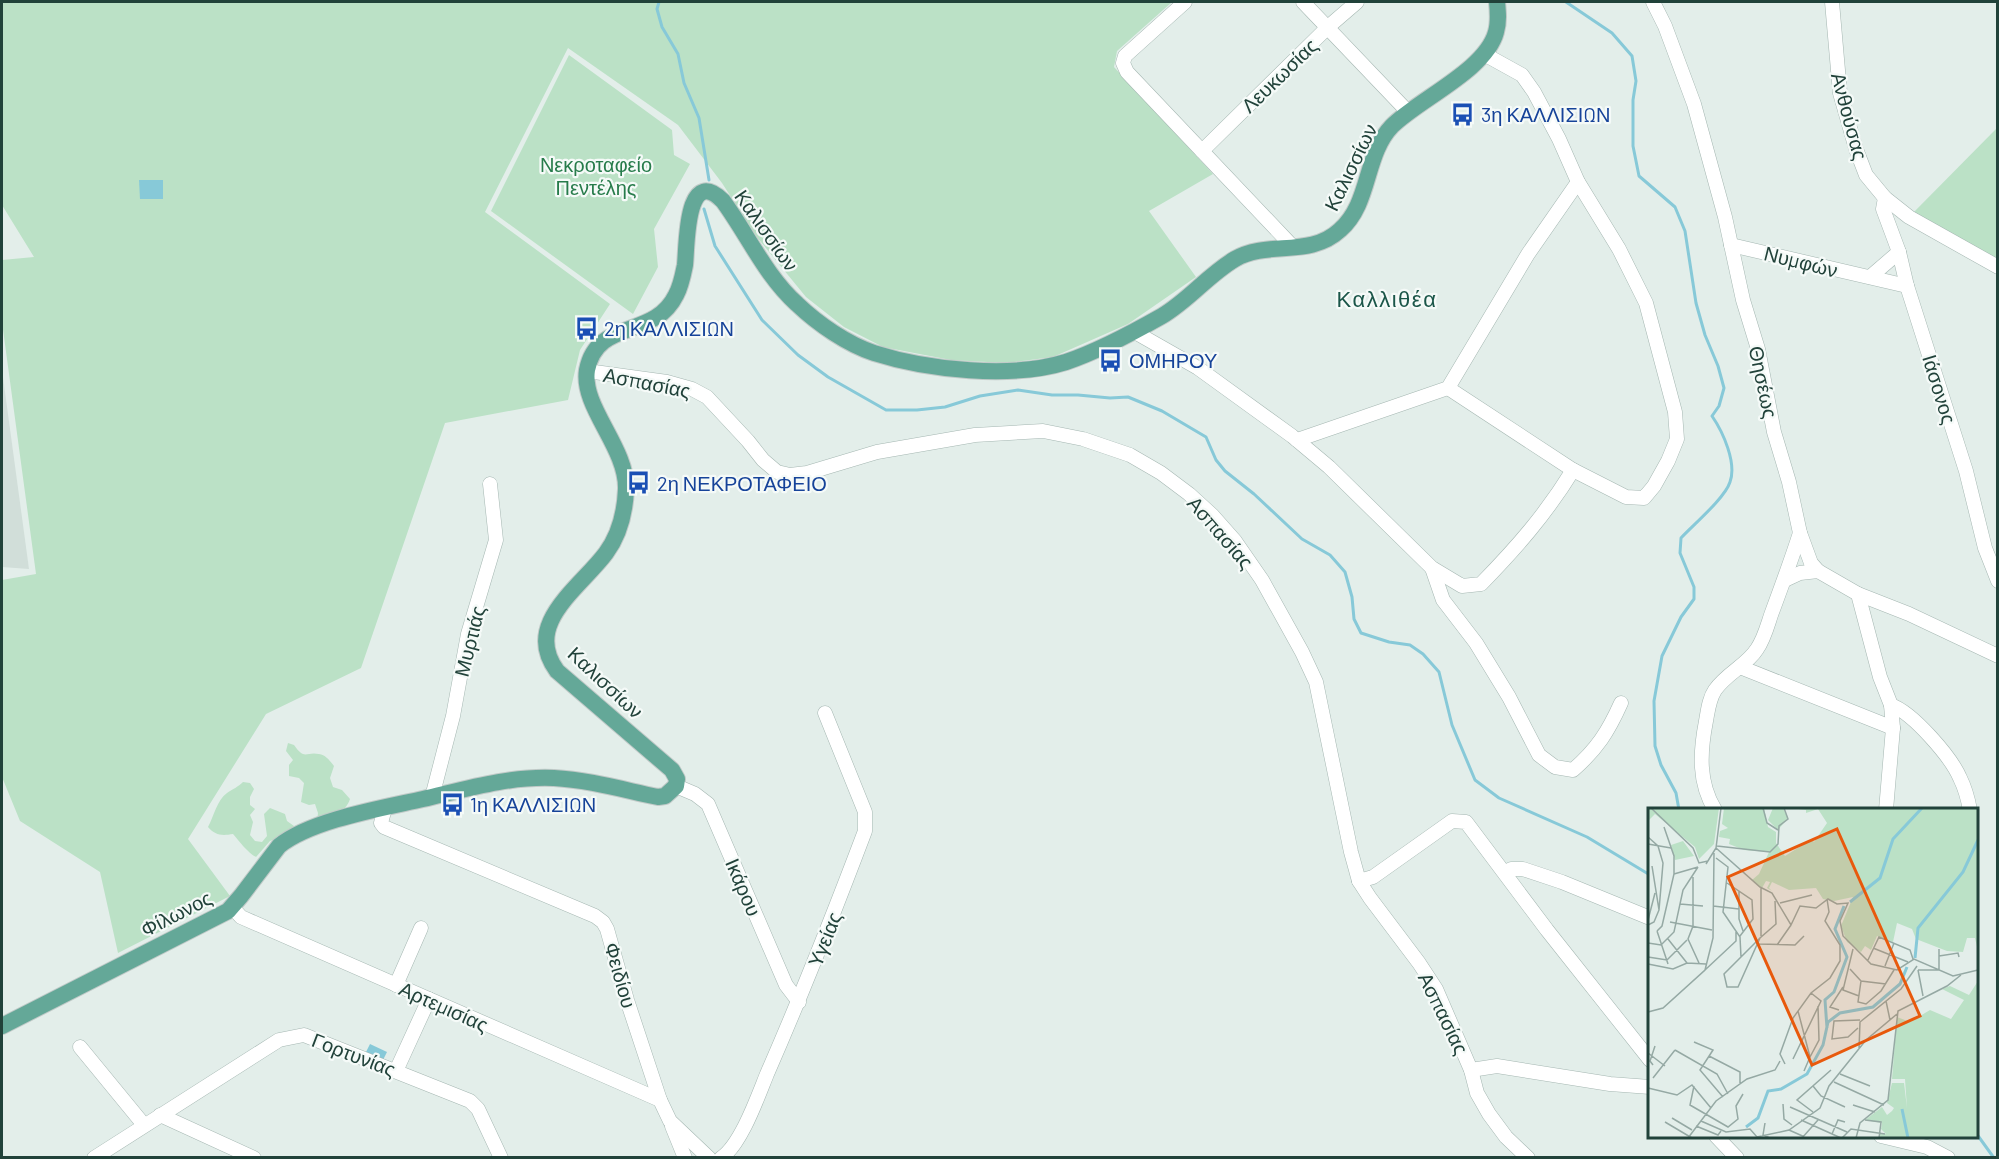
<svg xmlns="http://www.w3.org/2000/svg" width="1999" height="1159" viewBox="0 0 1999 1159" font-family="Barlow,sans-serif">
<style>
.built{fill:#d1ded9}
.green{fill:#bbe1c6}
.water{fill:#87c9d8}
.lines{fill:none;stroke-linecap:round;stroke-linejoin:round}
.stream{stroke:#87c9d8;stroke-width:3}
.minor-casing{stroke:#a5b7b2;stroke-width:15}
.major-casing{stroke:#c1cac8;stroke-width:18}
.minor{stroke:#fff;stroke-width:14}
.major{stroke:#64a898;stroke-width:16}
.labels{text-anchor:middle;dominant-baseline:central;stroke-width:4.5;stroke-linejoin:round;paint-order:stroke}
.street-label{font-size:20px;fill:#21423a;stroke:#f5faf8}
.transit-label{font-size:20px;fill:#164399;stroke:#f5faf8;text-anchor:start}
.park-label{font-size:20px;fill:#277c4b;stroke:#f5faf8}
.quarter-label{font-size:22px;letter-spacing:1.5px;fill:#1b5649;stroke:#f5faf8}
.inset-river{fill:none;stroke:#87c9d8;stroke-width:3}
.inset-road{fill:none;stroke:#95a9a4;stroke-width:1.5}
.view{fill:#e8590c;fill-opacity:0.15;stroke:#e8590c;stroke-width:3}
.inset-edge{fill:none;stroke:#21423a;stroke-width:3}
</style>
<rect width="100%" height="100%" fill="#e3eeea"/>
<!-- built -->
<path class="built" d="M2 370 29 569 2 567Z"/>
<!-- green -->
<g class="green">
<path d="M2 2H1172L1117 51 1114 67 1213 174 1149 211 1196 277 1128 324 1053 357 1006 363 951 360 883 347 844 327 806 297 756 236 722 183 678 125 568 48 485 212 610 304 580 350 568 400 445 423 361 668 266 714 188 839 230 896 118 953 100 872 20 821 2 777V580L36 574 2 322V260L34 257 2 205Z"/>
<path d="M569 55 672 130 674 155 690 164 654 229 658 267 633 314 491 211Z"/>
<path d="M1997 128V260L1913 213Z"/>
<path d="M288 743 294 745C305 761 306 751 319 754 326 755 330 761 334 766L330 778 333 787 342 790 350 799C345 814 331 816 317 821L318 813 315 804 309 805 301 802 304 783 299 778 289 776V765L293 760 286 751Z"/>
<path d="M243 782 250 783 254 789 250 797V805L255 809 250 815 253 822 250 835 255 841 262 842 267 836 264 814 270 808 285 814 287 821 294 826 290 833 270 841 256 857C248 853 239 841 233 834 221 836 215 835 208 827 214 816 217 800 227 793 233 789 238 787 243 782Z"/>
</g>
<!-- water -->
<g class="water">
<path d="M163 180V199H140L139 180Z"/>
<path d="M370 1044 387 1052 383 1060 366 1052Z"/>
</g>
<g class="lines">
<!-- stream -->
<g class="stream">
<path d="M659 2 657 9 662 27 678 54 684 83 699 118 709 180"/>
<path d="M1566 2 1612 33 1632 56 1636 81 1633 100V146L1639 176 1675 207 1685 231 1696 303 1705 335 1718 366 1724 388 1719 406 1712 416C1723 432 1737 463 1730 482 1725 498 1693 525 1681 538L1680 553 1694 587V599L1681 617 1662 656 1654 701 1655 746 1661 765 1676 793 1679 810"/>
<path d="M704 209 715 246 762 320 798 355 828 377 886 410H917L945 407 980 396 1018 390 1052 395H1078L1110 398 1128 397 1162 411 1206 437 1216 460 1225 471 1254 494 1302 539 1330 555 1345 572 1352 597 1354 619 1361 633 1389 642 1410 645 1423 654 1439 672 1452 725 1475 780 1499 798 1587 837 1650 875"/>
<path d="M1976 1133 1994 1158"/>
</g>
<defs>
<g id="minor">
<path d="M1185 2 1125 56 1123 63 1127 72 1294 248"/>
<path d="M1303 2 1409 113"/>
<path d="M1653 2 1665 26 1694 104 1725 217 1743 300 1758 349 1774 432 1789 482 1800 533 1811 563 1818 571 1858 594 1909 614 1998 656"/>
<path d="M1832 2 1840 93 1856 149 1866 175 1885 198 1909 217 1998 267"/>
<path d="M1202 151 1328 27 1357 2"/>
<path d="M1885 198 1883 209 1899 252 1907 286 1966 471 1985 548 1998 581"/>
<path d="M1731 245 1907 286"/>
<path d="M1870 277 1899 252"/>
<path d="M1133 331 1198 368 1292 436 1329 467 1432 568 1462 586 1481 584C1517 547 1546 514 1573 470"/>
<path d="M587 371 667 382 692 389 707 397 748 441 763 460 777 472 790 475 807 473 877 452 975 435 1043 431 1083 439 1130 455 1161 473 1189 494 1212 515 1235 541 1262 580 1302 652 1316 682 1351 852 1359 881 1370 898 1419 963 1436 989 1471 1070 1477 1093 1489 1114 1506 1137 1528 1158"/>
<path d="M1448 388 1573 470 1626 497 1644 498 1654 486 1668 461 1677 439 1675 412 1646 303 1619 249 1578 182 1559 139 1534 92 1522 75 1484 54"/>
<path d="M1297 440 1448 388 1528 254 1578 182"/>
<path d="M1432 568 1443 600 1476 643 1509 697 1539 755 1555 767 1573 770C1597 749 1608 732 1621 703"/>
<path d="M1785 580 1800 573 1818 571"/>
<path d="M1858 594 1880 677 1891 705 1893 728 1886 810"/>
<path d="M1740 667 1893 728"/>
<path d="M1891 705C1913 713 1951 757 1960 778 1965 788 1968 799 1970 810"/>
<path d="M676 786 695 794 708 804 786 985 799 1002"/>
<path d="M432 797 453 716 468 634 496 540 490 484"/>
<path d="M385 808 381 823 384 827 595 916 603 922 607 929 627 1000 660 1100 670 1121 709 1158"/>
<path d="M1715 810C1698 782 1700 752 1706 721 1708 710 1709 699 1715 690 1727 673 1747 665 1757 649 1764 639 1767 627 1771 615 1781 588 1791 561 1800 533"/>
<path d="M1506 873 1511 869H1523L1562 882 1650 918"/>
<path d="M1359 881 1373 877 1452 821 1466 822 1547 930 1650 1060"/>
<path d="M232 907 241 917 660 1100"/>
<path d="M396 985 421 928"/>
<path d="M80 1047 144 1125"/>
<path d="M1471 1070 1497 1066 1610 1084 1650 1087"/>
<path d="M396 1071 429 999"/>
<path d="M160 1115 254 1158"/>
<path d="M672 1126 685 1158"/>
<path d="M1716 1136 1737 1158"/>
<path d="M1881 1136 1927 1147 1948 1158"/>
<path d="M94 1158 279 1040 304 1035 470 1101 478 1109 501 1158"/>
<path d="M721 1158C741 1145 758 1096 767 1074 802 994 834 913 865 831V812L825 713"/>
</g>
<path id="major" d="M2 1026 228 911 241 896 279 846C311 820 383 808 423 799 466 789 509 776 554 778 589 780 624 790 658 797L665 796 676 786 677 779 672 770 557 671C522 624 580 588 606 553 620 534 625 513 626 489 627 447 581 407 587 370 597 318 654 340 676 295 681 286 683 275 685 265 687 248 685 163 723 201 748 235 765 275 797 304 818 324 847 344 874 353 927 370 1012 379 1066 362 1099 351 1132 333 1162 316 1189 300 1208 275 1235 259 1268 240 1310 258 1340 230 1371 203 1364 155 1392 126 1419 99 1486 70 1496 32 1499 22 1498 12 1497 2"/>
</defs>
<!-- minor casing -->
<use href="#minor" class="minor-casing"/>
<!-- major casing -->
<use href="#major" class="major-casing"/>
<!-- minor -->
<use href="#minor" class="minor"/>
<!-- major -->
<use href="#major" class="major"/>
</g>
<!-- icons -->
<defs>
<symbol id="bus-bare" viewBox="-9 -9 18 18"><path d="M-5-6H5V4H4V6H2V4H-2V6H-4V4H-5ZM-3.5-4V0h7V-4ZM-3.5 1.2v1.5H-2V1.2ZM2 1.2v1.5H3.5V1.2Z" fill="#1a4fb4" stroke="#f5faf8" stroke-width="2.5" paint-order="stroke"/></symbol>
</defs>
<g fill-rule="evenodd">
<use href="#bus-bare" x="1446" y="98" width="33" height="33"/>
<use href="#bus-bare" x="570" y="312" width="33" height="33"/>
<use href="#bus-bare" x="1094" y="344" width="33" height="33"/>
<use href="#bus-bare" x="622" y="466" width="33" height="33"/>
<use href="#bus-bare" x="436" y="788" width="33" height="33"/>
</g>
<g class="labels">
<!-- street labels -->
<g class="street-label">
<text transform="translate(1279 75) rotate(-44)">Λευκωσίας</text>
<text transform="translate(1850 116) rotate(75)">Ανθούσας</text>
<text transform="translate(1350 167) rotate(-64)">Καλισσίων</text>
<text transform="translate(767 230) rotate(55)">Καλισσίων</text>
<text transform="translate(1801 261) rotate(14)">Νυμφών</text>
<text transform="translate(647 382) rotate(11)">Ασπασίας</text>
<text transform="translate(1764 382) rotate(78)">Θησέως</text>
<text transform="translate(1940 389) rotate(73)">Ιάσονος</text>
<text transform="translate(1221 532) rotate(49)">Ασπασίας</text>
<text transform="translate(469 641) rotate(-76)">Μυρτιάς</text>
<text transform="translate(606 682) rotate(43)">Καλισσίων</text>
<text transform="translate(744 887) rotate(67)">Ικάρου</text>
<text transform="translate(176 913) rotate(-27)">Φίλωνος</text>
<text transform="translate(824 939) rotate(-68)">Υγείας</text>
<text transform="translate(621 975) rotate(74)">Φειδίου</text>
<text transform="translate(444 1006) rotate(24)">Αρτεμισίας</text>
<text transform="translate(1444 1013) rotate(64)">Ασπασίας</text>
<text transform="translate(354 1054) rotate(21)">Γορτυνίας</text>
</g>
<!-- transit labels -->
<g class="transit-label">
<text x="1481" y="114">3η ΚΑΛΛΙΣΙΩΝ</text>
<text x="604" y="328">2η ΚΑΛΛΙΣΙΩΝ</text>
<text x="1129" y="360">ΟΜΗΡΟΥ</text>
<text x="657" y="483">2η ΝΕΚΡΟΤΑΦΕΙΟ</text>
<text x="470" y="804">1η ΚΑΛΛΙΣΙΩΝ</text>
</g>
<!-- park labels -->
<g class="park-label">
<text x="596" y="164">Νεκροταφείο<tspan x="596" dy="23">Πεντέλης</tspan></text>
</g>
<!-- quarter labels -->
<g class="quarter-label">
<text x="1387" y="298">Καλλιθέα</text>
</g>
</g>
<!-- overview -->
<g transform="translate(1648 808)">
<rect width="330" height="330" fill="#e3eeea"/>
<path d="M0 0H71L66 36 51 51 47 39 7 6 0 13ZM76 0H116L120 19 128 24V35L137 48 164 31 166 34 179 15 170 1 158 5V2L143 0H330V143L327 130H319L315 144 299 143 268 131 264 121 249 115 245 134 229 128 223 142 217 138 213 144 199 134 193 118 205 89 186 93 175 91 168 80 141 82 124 74 121 80 124 83 119 80 122 74 118 73 114 80 104 72 111 66 121 44 96 42 81 36 82 31 71 29 72 23 80 20 74 16ZM125 0H135L140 10 130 22 120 12ZM35 33 46 48 27 52 23 37ZM330 173V330H231L232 325 238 326 233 321 234 315 217 312 234 299 239 307 244 303 246 300 239 295 244 275H256L259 300 257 271H244L249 209 262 214 282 202 303 211 316 192 294 181 302 178 321 187Z" fill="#bbe1c6"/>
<path class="inset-river" d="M202 94 232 70 245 31 274 0M267 150 270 120 315 64 330 32M179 220 177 192 186 184 199 149 187 121 196 98M254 301 260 330M98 319 110 310 120 283 133 281 159 266 175 237 180 214 192 205 225 199 252 176 259 159"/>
<path class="inset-road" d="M3 0 45 40 51 55 60 53M115 0 119 15 130 22M0 29 10 38 15 55 11 102M0 36 23 40M69 38 122 44 130 36 131 18 140 11 136 0M68 40 112 79 124 85 143 117 152 98 168 100 180 91 189 96 200 95 192 113 195 128 223 156 249 162 266 151 305 168 330 162M68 50 80 59 75 104 92 129 93 149M58 56 68 40 73 0M26 66 50 59M45 69V118L40 131 51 155M79 75 104 92 105 111 92 128M91 83V111L95 123M132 95 164 87M32 96 55 98M65 98 91 101M0 112 7 85M22 114 64 122M0 117 6 114 11 102 4 58M9 123 14 118 26 66V48L16 19M9 123 20 156M113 128V80M112 130 76 166 79 179H90L112 130 128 116 127 93M20 131 39 155M0 135 13 137 26 124 35 82 50 59M110 136 147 137 156 128M129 137 143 117M225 140 260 154M205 141 195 182 211 188M291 148 310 145 311 149M0 149 19 152 39 132M220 152 231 129 262 142 265 151M0 156 25 161 39 155 58 156M237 158 246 135M202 161 213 173 238 176M57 162 88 133V124M270 162H291V141M270 162 275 188M213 173 210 194 218 196 233 183 246 162M238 193 242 212M191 202 182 199 195 179M150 203 162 249 156 263M0 204 15 200 57 162 65 130 66 45M210 220 200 229 184 231 186 213 212 212M46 234 65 242 52 262 75 289M211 241 212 214 253 181 269 158M27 242 69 266 80 286M0 245 17 258M61 248 92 264V275M162 249 171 232 170 198M145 251 173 193 163 185M137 256 132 246 145 210 163 185 182 170 192 153V137L177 113 181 104 179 91M5 257 2 253 7 238M192 266 222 278M5 270 27 242M186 274 236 297M46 278 42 297 80 319 90 311 88 298 95 286M165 278 173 288 197 299M0 280 29 287 44 277 63 300M135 296 136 311 144 317M205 297 227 304M142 299 199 324M165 304 149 292 183 262M24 310 44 322M153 312 193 330M217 312 233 314 231 330M53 313 78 324 102 321 109 329 141 322 172 300 181 278 218 232 249 206M17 314 44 330M117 315 115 327 122 330M48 318 70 327 73 323M141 322 159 330M184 326 190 312 197 314M40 330 68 293 99 271 127 262 132 253M154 330 170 312M194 330 203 321 237 326M208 330 212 315 240 292 250 203 299 178 313 167"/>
<path class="view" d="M189 21 272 208 164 257 80 69Z"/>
<rect width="330" height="330" class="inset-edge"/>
</g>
<!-- border -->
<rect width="1999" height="1159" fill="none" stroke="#21423a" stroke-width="6"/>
</svg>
